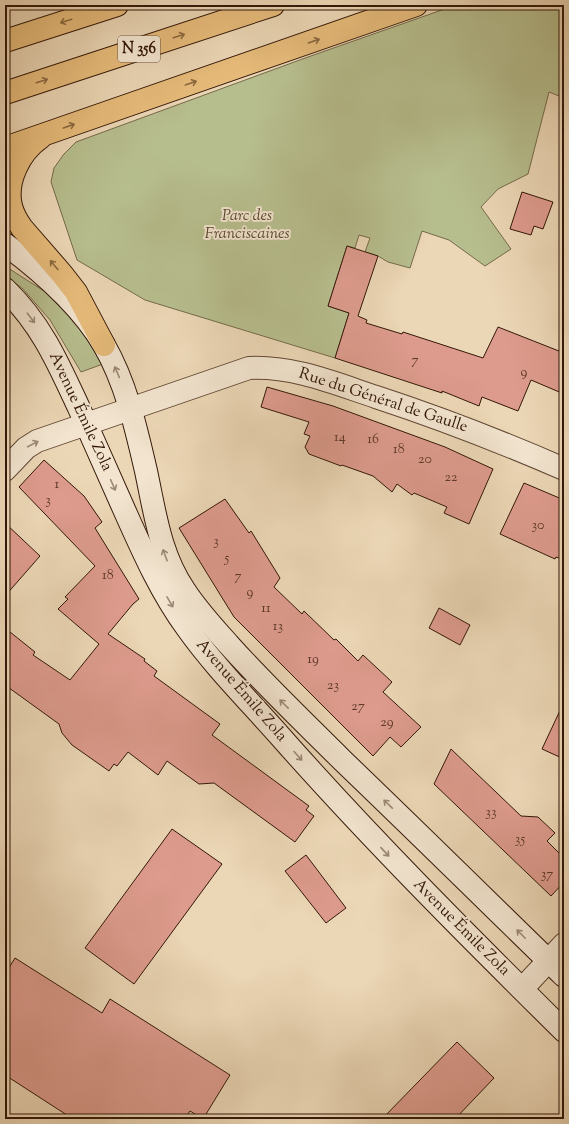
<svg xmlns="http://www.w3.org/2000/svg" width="569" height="1124" viewBox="0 0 569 1124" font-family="'Sorts Mill Goudy',serif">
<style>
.green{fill:#b7be8e;stroke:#756a4b}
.building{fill:#dd9b8d;stroke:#331708}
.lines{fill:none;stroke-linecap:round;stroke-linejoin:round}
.minor-casing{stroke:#614733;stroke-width:24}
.tertiary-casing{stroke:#614733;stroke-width:24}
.secondary-casing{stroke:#331708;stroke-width:24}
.trunk-casing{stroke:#331708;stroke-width:24}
.minor{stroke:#f2e4cf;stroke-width:22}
.tertiary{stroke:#f2e4cf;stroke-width:22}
.secondary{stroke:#f2e4cf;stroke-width:22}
.trunk{stroke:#e6bb7a;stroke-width:22}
.oneway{stroke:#8c6941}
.oneway2{stroke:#9c8875}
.labels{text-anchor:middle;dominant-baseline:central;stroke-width:4;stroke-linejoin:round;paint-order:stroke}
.number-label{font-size:14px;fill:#5e3829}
.shield{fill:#f2e4cf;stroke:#6c5444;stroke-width:1}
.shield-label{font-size:15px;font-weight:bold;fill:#331708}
.park-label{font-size:16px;font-style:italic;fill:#5b4930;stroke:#f2e4cf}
.street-label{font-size:16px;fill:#331708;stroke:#f2e4cf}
</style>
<rect width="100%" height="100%" fill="#ebd6b5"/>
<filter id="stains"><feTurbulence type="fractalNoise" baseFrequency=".005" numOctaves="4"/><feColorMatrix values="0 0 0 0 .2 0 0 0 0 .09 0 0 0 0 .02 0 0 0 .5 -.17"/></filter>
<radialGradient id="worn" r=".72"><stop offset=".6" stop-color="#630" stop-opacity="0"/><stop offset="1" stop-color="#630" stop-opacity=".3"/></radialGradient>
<!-- green -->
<g class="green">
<path d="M456 5H564V98L549 92 528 174 498 189 481 207 511 249 485 266 449 240 422 231 410 268 388 262 378 256 365 252 370 238 359 235 355 248 347 246 328 306 349 313 335 358 145 300 77 260 51 182 54 168 64 154 76 142 308 57Z"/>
<path d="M5 266 44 291 77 324 103 364 81 372 50 320 23 289 5 275Z"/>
</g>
<!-- building -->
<g class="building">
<path d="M522 192 553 202 543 229 534 226 531 235 510 229Z"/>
<path d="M347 246 378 256 358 316 367 320 366 323 402 334 403 332 483 358 498 327 564 353V394L531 380 518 411 482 397 479 406 442 391V393L335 358 349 313 328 306Z"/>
<path d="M267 387 333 406 445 447 493 469 469 524 444 513 447 507 414 493 412 495 397 484 392 492 373 476 342 465 341 466 309 454 305 447 310 436 304 434 309 422 261 407Z"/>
<path d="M44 460 84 496 102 522 95 528 139 599 133 604 108 634 145 659 144 661 157 671 154 676 220 724 212 735 309 806 306 810 314 816 295 842 214 783 199 784 167 761 158 775 128 752 117 766 114 764 109 771 72 745 62 733 59 724 5 685V628L35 652 33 655 70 680 99 644 58 609 68 599 65 597 95 566 19 487Z"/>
<path d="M524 483 564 500V560L556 557 555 559 500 534Z"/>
<path d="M225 499 249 533 251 531 280 578 274 587 302 614 304 611 334 640 336 639 358 661 363 655 392 682 383 692 421 727 401 747 390 737 373 756 234 617 179 528Z"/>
<path d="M5 523 40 556 5 596Z"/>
<path d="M439 608 470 625 460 645 429 628Z"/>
<path d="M564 702V759L542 749Z"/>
<path d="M451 749 521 816 538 817 555 833 547 841 564 858V882L551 896 434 784Z"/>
<path d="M172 829 222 864 134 984 85 948Z"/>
<path d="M306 855 346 908 326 923 285 871Z"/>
<path d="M15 958 102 1013 110 999 230 1075 203 1119 190 1111 185 1119H73L5 1075V974Z"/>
<path d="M457 1042 494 1078 455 1119H382Z"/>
</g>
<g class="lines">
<defs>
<g id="minor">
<path d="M5 470 26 448 37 441 130 409"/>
<path d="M522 989 564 944"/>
</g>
<path id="tertiary" d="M130 409 249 368C294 366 334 383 376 397 440 418 502 442 564 469"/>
<g id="secondary">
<path d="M5 244C40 270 82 307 104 345 126 383 136 428 146 471 155 513 160 555 185 591 198 611 214 628 230 646 266 686 305 723 343 761 417 832 490 904 564 976"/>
<path d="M5 289C42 325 58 363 79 408 95 444 111 480 127 516 144 554 162 594 187 628 214 666 248 700 279 735 370 838 467 935 564 1031"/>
</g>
<g id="trunk">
<path d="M5 41 117 5"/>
<path d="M5 93 273 5"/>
<path d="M40 138C20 152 5 181 11 206 13 214 17 221 22 228L62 274 76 292 104 345"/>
<path d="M5 148 416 5"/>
</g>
</defs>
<!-- minor casing -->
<use href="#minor" class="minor-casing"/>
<!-- tertiary casing -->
<use href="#tertiary" class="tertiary-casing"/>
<!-- secondary casing -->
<use href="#secondary" class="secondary-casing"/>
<!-- trunk casing -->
<use href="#trunk" class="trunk-casing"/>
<!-- minor -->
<use href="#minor" class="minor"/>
<!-- tertiary -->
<use href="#tertiary" class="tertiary"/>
<!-- secondary -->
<use href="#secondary" class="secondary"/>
<!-- trunk -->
<use href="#trunk" class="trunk"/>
</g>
<!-- one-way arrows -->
<defs><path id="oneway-shaft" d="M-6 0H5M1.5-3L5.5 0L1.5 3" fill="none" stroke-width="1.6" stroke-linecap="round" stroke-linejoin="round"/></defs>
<g class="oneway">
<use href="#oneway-shaft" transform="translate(66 21) rotate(162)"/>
<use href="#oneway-shaft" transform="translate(179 36) rotate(-18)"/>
<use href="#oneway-shaft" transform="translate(314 41) rotate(-19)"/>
<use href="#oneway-shaft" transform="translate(42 81) rotate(-18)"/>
<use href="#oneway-shaft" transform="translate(191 83) rotate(-19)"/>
<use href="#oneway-shaft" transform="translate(69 126) rotate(-19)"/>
<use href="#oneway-shaft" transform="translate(54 265) rotate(-130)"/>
</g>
<g class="oneway2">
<use href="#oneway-shaft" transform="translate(31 318) rotate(53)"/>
<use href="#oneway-shaft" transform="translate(117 372) rotate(-113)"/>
<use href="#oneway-shaft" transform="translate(33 444) rotate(-28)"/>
<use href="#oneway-shaft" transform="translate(113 485) rotate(66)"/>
<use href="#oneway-shaft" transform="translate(165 555) rotate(-110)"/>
<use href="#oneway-shaft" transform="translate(170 602) rotate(60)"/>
<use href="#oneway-shaft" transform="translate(284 704) rotate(-135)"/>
<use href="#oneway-shaft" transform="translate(298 756) rotate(48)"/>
<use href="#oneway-shaft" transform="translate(388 804) rotate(-136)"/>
<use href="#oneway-shaft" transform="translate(385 852) rotate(47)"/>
<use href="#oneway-shaft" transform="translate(521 934) rotate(-135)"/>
</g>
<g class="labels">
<!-- number labels -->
<g class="number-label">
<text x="415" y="361">7</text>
<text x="524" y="373">9</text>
<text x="340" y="438">14</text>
<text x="373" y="440">16</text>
<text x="399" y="450">18</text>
<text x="425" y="460">20</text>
<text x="451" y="478">22</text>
<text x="57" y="485">1</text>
<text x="48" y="501">3</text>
<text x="538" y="526">30</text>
<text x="216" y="542">3</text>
<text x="227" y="559">5</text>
<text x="108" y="576">18</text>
<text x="238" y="577">7</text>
<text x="250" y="593">9</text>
<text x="266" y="609">11</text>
<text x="278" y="627">13</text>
<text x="313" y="660">19</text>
<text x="333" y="686">23</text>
<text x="358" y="707">27</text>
<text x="387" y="723">29</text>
<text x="491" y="813">33</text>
<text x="520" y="840">35</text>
<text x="547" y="875">37</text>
</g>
<!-- shield labels -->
<rect class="shield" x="118" y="36" width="42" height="26" rx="3"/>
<g class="shield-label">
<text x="139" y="49">N 356</text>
</g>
<!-- park labels -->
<g class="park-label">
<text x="247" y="216">Parc des<tspan x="247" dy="18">Franciscaines</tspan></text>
</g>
<!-- street labels -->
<g class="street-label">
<text transform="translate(383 401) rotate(18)">Rue du Général de Gaulle</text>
<text transform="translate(80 412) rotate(65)">Avenue Émile Zola</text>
<text transform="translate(241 691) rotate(49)">Avenue Émile Zola</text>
<text transform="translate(461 928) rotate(45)">Avenue Émile Zola</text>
</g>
</g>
<!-- margin -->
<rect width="569" height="1124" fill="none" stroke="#ebd6b5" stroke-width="20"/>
<rect x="6" y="6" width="557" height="1112" fill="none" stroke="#331708" stroke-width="2"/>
<rect x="10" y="10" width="549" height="1104" fill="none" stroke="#331708"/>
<rect width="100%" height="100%" filter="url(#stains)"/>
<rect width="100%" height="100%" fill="url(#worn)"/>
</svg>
